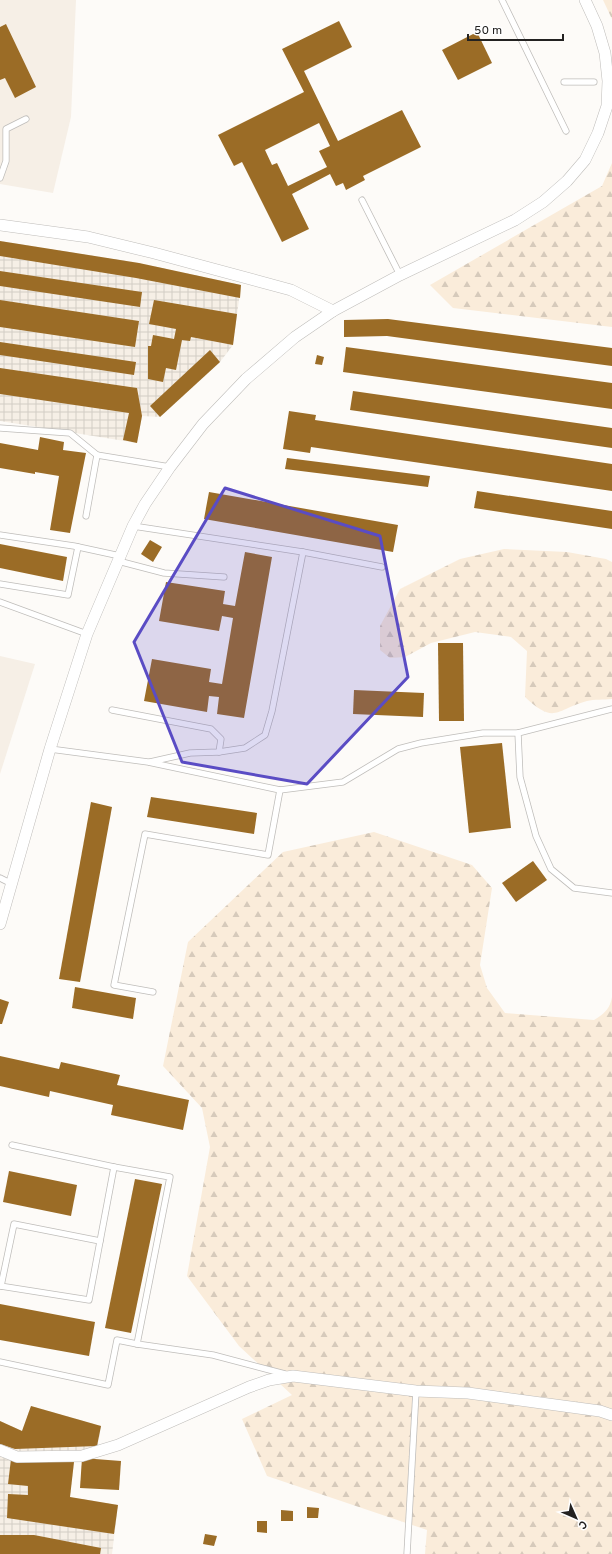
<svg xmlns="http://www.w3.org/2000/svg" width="612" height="1554" viewBox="0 0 612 1554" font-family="Overpass,sans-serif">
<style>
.built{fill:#f6efe6}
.industrial{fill:url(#industrial-grid)}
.forest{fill:url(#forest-firs)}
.building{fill:#9b6c26;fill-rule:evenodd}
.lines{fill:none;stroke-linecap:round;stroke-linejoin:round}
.lane-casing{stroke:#bfbdba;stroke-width:7}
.street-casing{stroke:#bfbdba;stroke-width:12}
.lane{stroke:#fff;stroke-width:5.5}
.street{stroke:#fff;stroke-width:11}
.marked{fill:#5a4cc4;fill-opacity:0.2;stroke:#5a4cc4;stroke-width:3;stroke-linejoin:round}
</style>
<defs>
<pattern id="industrial-grid" width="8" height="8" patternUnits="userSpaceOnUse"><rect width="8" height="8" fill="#f6efe6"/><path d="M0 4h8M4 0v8" fill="none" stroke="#d3cdc5"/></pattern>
<pattern id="forest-firs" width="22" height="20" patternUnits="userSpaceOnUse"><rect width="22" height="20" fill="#faecda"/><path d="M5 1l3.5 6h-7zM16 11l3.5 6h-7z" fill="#d6cabb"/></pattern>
</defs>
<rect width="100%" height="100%" fill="#fdfbf8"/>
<!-- built -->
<g class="built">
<path d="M0 0H76L71 117 53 193 0 184Z"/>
<path d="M0 656 35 664 0 774Z"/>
</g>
<!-- industrial -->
<g class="industrial">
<path d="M0 241 139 263 241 285 233 345 220 362 160 417 142 416 137 443 0 421Z"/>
<path d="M31 1406 101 1426 95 1462H74L70 1497 118 1505 112 1554H0V1421L22 1431Z"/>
</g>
<!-- forest -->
<g class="forest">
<path d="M603 0H612V19Z"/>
<path d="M612 163V327L453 308 430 285 602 186Z"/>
<path d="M504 549 567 552 606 559 612 562V699C604 700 594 699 587 701 555 710 555 725 525 697L527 651 511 637 475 632 431 643 405 657 390 658 380 650V626L400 589 460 559Z"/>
<path d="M374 832 472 865 492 888 480 965 487 988 505 1013 594 1020C604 1014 610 1009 612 997V1554H425L427 1530 267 1476 242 1419 292 1395 239 1346 187 1276 210 1147 202 1108 163 1066 188 942 283 852Z"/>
</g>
<!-- building -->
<g class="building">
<path d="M339 21 352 47 304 71 338 141 402 110 421 147 363 176 365 180 346 190 343 183 336 186 330 174 292 194 309 229 282 242 242 162 234 166 218 135 304 92 282 49ZM319 123 330 146 319 151 327 167 288 186 277 163 272 165 265 150Z"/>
<path d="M6 24 36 87 15 98 5 78 0 80V27Z"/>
<path d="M477 32 492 63 458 80 442 50Z"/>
<path d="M0 241 139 263 241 285 240 298 136 278 0 256Z"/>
<path d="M0 271 142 292 140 307 0 286Z"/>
<path d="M0 300 139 321 135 347 0 327Z"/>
<path d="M154 300 237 314 233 345 191 337 190 341 182 340 176 370 166 368 163 382 148 379V346H151L153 335 174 339 176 329 149 324Z"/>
<path d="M388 319 612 348V366L387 336 344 337V320Z"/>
<path d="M0 342 136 362 134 375 0 355Z"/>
<path d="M346 347 612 383V409L343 372Z"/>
<path d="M210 350 220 362 160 417 150 406Z"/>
<path d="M317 355 324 357 322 365 315 364Z"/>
<path d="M0 368 137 388 142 416 137 443 123 440 129 413 0 394Z"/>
<path d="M353 391 612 428V448L350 410Z"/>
<path d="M289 411 316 415 315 420 612 464V491L311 447 310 453 283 449Z"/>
<path d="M40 437 64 442 63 450 86 453 70 533 50 530 59 476 35 472V474L0 468V443L38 450Z"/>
<path d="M287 458 430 476 428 487 285 469Z"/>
<path d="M477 491 612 511V529L474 508Z"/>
<path d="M209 492 398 525 393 552 204 519Z"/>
<path d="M150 540 162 547 153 562 141 554Z"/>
<path d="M0 544 67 557 63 581 0 568Z"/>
<path d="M245 552 272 557 244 718 217 714 219 697 209 696 207 712 144 701 152 659 211 669 209 682 222 684 233 618 222 616 219 631 159 621 166 582 225 591 223 604 235 606Z"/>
<path d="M438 643H463L464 721H439Z"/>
<path d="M354 690 424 693 423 717 353 714Z"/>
<path d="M502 743 511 828 469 833 460 747Z"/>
<path d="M151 797 257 813 254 834 147 817Z"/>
<path d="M91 802 112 807 80 982 59 979Z"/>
<path d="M533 861 547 880 516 902 502 883Z"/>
<path d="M75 987 136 998 133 1019 72 1008Z"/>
<path d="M0 999 9 1002 2 1024H0Z"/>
<path d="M0 1056 59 1069 61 1062 120 1075 117 1085 189 1100 183 1130 111 1115 113 1105 50 1091 49 1097 0 1086Z"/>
<path d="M9 1171 77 1185 71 1216 3 1202Z"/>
<path d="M135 1179 162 1184 131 1333 105 1328Z"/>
<path d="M0 1304 95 1322 89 1356 0 1340Z"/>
<path d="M31 1406 101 1426 97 1446 15 1449 0 1444V1421L22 1431Z"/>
<path d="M82 1458 121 1461 119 1490 80 1488Z"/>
<path d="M11 1459 74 1462 70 1497 118 1505 114 1534 7 1518 8 1494 28 1495V1486L8 1484Z"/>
<path d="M307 1507 319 1508 318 1518H307Z"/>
<path d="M281 1510 293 1511V1521H281Z"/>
<path d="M257 1521H267V1533L257 1532Z"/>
<path d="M205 1534 217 1536 214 1546 203 1544Z"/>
<path d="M0 1535H34L101 1548 100 1554H0Z"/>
</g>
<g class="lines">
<defs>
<g id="lane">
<path d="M502 0 566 131"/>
<path d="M564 82H594"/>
<path d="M0 178 6 161V129L26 119"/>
<path d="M362 200 400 275"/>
<path d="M0 428 70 433 97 455"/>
<path d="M86 516 97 455 170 467"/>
<path d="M133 526 303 552 382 567"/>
<path d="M0 535 74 546 120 556"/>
<path d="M118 561 164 573 224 577"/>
<path d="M0 584 68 595 78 547"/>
<path d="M0 602 87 634"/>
<path d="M612 709 518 733 520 777 536 836 551 869 574 888 612 893"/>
<path d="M112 710 211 729 221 739 219 752"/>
<path d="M50 749 148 762 280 790 343 782 398 749 421 743 483 733H518"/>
<path d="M150 762 190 753 219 752 245 748 265 735 272 711 303 552"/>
<path d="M0 878 12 884"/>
<path d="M153 992 114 985 145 834 268 855 280 790"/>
<path d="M12 1145 114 1167"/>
<path d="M0 1286 89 1300 114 1167 170 1177 137 1344 213 1355 285 1374"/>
<path d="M1 1286 14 1224 100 1241"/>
<path d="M0 1362 108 1385 117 1340 137 1344"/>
<path d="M407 1554 416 1391"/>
</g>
<g id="street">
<path d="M0 225 88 237 154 253 291 290 333 311"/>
<path d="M0 924 50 749 87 634 133 526 145 504 170 467 203 424 246 379 295 337 333 311 400 275 515 220 543 202 567 181 585 160 598 133 607 106 608 81 605 53 597 26 585 0"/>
<path d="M0 1450 17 1457 82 1456 118 1445 249 1387 269 1380 293 1376 416 1391 468 1393 600 1411 612 1415"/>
</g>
</defs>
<!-- lane casing -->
<use href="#lane" class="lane-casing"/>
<!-- street casing -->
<use href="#street" class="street-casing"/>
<!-- lane -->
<use href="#lane" class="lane"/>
<!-- street -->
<use href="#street" class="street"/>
</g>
<!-- marked area -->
<path class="marked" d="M225 488 380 536 408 677 307 784 182 762 134 642Z"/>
<!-- north arrow -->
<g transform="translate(576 1518) rotate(135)" stroke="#ffffff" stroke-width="3" paint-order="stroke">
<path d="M0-3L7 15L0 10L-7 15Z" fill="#232221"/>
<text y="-6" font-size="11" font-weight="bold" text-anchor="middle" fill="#232221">С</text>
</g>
<!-- scale -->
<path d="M468 34v6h95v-6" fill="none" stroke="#232221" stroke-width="2"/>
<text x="474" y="34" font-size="12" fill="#232221" stroke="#ffffff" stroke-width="3" paint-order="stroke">50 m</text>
</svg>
